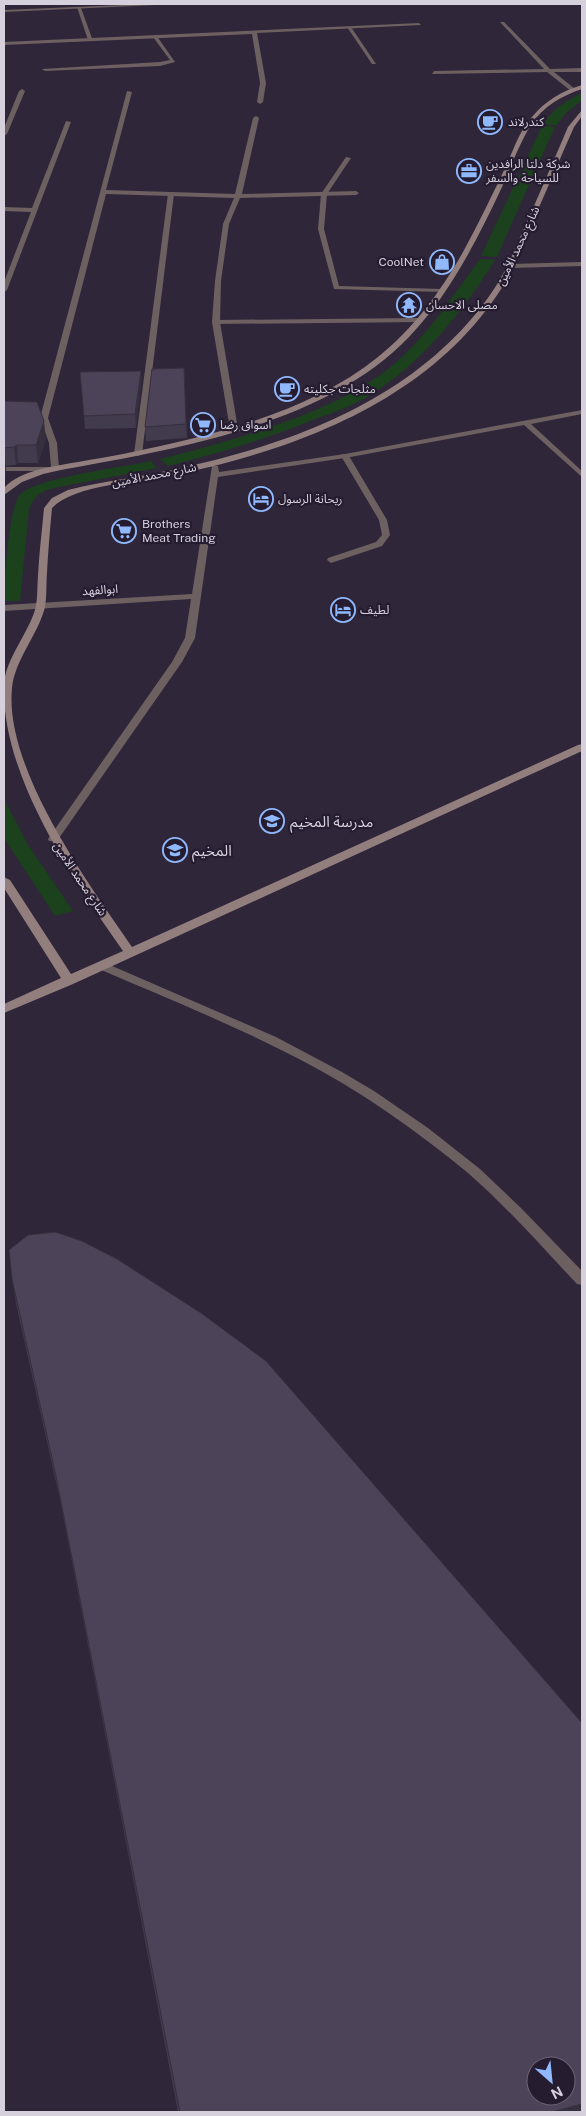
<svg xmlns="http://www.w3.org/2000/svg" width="586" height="2116" viewBox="0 0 586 2116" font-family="'Public Sans','Noto Sans Arabic',sans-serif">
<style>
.green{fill:#1b411d}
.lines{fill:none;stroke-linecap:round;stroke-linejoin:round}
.service{fill:#6d6060;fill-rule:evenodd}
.pedestrian{fill:#6d6060;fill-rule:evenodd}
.minor{fill:#6d6060;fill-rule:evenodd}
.secondary{fill:#937e7e;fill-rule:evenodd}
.wall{fill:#423a4d}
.shaded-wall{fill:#362f3e}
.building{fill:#4d4359;stroke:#362f3e;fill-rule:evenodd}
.labels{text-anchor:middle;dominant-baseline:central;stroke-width:4.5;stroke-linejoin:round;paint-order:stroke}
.far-poi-label{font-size:12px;fill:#d6d0dd;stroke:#251c30;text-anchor:start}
.far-street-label{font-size:12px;fill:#d6d0dd;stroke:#251c30}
.poi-label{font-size:15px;fill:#d6d0dd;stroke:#251c30;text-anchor:start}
</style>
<rect width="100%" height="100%" fill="#2f263a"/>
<!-- green -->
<g class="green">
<path d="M582 93V100L565 114 556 126 543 124C553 109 566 100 582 93Z"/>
<path d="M542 126 555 127 497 257 481 256Z"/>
<path d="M480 259 495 260C462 313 422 363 369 396 352 406 332 413 313 420 266 439 217 454 168 466L160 459C230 441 331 414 388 369 425 340 452 297 480 259Z"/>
<path d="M151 461 157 468 54 488C40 492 34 496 29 510L20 601H4C4 581 9 510 19 496 32 478 125 467 151 461Z"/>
<path d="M4 799 28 845 73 911 55 916 4 838Z"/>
</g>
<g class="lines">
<!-- service -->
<g class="service">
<path d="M77 7 81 8 93 41 88 40Z"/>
<path d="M500 22H504L550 69 582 68V72H554L575 89V91H571L547 72 432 74 434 71 544 69Z"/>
<path d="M347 27H351L376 64H372Z"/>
<path d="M156 35 175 62 160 66 45 71 42 69 160 62 170 60 153 37Z"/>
<path d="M582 262V266L511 268 508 266 511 264Z"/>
<path d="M419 318 423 320 422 322 216 324 212 322 216 320Z"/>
<path d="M342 454 349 456 387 520 390 535 382 546 331 563 327 560 328 558 376 542 382 535 379 520 341 456Z"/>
</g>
<!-- pedestrian -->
<g class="pedestrian">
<path d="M346 157 351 158 327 194 324 229 339 286 442 289 445 291 444 292 334 289 318 229 321 194Z"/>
<path d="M171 192 174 194 142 454 138 456 134 454 168 194Z"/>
</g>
<!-- minor -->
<g class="minor">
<path d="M146 4H177L4 12V10Z"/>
<path d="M419 23 421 25 257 33 266 83 263 102 260 104 257 102 260 83 252 34 4 45V42Z"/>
<path d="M22 89 25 91 7 134 4 136V128L19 91Z"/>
<path d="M127 91 132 92 106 190 235 194 253 118 256 116 259 118 242 194 356 191 359 193 356 195 240 198 229 224 221 281 220 322 238 429 234 431 230 429 212 322 215 281 223 224 234 198 106 194 48 418 57 443 59 469 55 471H4V467H51L49 443 40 418Z"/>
<path d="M66 121 71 122 7 290 4 292V282L31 212 4 211V207L32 208Z"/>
<path d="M582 410V414L531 424 582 471V477L524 425 345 458 218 477 195 638 182 662 57 841H49L48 839 172 662 185 638 191 599 4 611V605L192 594 212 466H218L219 472 345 454Z"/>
<path d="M103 962 276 1037 342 1072 374 1091 428 1128 480 1169 521 1208 582 1271V1285L577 1284C541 1246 507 1207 468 1173 416 1130 359 1090 299 1059 234 1025 166 998 99 969L97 966 99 963Z"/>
</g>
<!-- secondary -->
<g class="secondary">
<path d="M582 85V89C563 95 542 107 531 125 519 144 511 167 502 187 477 240 450 294 409 337 337 412 219 440 121 459 95 464 68 468 43 474L22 482 4 495V488C13 478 25 474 37 470 65 463 94 460 123 454 210 436 307 414 378 357 414 328 441 291 463 252 479 223 493 193 507 164 514 148 520 130 532 117 545 101 562 91 582 85Z"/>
<path d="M582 110V116L574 127C561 156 549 185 536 214 526 238 517 264 503 286 432 399 299 449 174 475 142 481 73 485 52 508 50 530 48 551 47 573 46 584 47 596 45 607 38 635 15 659 12 688 4 768 88 883 132 947L578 745 582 744V751L73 984 4 1013V1004L61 978 4 888V877L10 880 71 974 123 951C73 879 0 774 4 683 6 659 28 633 35 610 38 599 37 587 38 576 39 553 42 531 44 508L52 498 68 490C104 481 140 477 176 469 298 443 425 395 496 286 507 269 514 250 523 231 538 197 553 162 568 127Z"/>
</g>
</g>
<!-- wall -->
<g class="wall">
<path d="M184 368 187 438 146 441 145 427Z"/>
<path d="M80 372 141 384 136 428 85 429Z"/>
<path d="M4 401 46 439 38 463H18L16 465 6 466V473L4 475Z"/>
<path d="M12 1279 582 2112H178L60 1500 16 1304Z"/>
</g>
<!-- shaded-wall -->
<g class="shaded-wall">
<path d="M141 371V384L136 428 135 414Z"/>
<path d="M44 421 46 439 38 463 36 445Z"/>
<path d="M17 445 18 463 16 465 14 447Z"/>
<path d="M4 455H5L6 473 4 475Z"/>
<path d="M582 2104V2112H552Z"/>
</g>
<!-- building -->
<g class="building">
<path d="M184 368 186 424 145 427 152 369Z"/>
<path d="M141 371 135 414 84 416 80 372Z"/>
<path d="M4 401 37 402 44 421 36 445H17L14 447 4 448Z"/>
<path d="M55 1232 82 1241 117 1259 201 1313 266 1361 582 1723V2104L552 2112H180L56 1476 12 1279 9 1250 28 1235ZM536 2066H566V2096H536Z"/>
</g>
<!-- icons -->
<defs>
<symbol id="cafe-ring" viewBox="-11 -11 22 22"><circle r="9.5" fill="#251c30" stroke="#90b8fd" stroke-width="1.5"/><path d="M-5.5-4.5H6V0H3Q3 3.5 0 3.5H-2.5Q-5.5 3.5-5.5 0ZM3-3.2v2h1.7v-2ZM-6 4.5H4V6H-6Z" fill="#90b8fd"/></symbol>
<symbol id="office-ring" viewBox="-11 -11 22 22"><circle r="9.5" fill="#251c30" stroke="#90b8fd" stroke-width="1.5"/><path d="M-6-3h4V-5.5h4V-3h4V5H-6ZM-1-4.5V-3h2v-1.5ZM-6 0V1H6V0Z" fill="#90b8fd"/></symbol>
<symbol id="shop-ring" viewBox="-11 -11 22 22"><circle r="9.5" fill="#251c30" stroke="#90b8fd" stroke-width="1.5"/><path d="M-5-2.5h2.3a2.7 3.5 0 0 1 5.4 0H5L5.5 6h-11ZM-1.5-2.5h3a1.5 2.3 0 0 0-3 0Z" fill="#90b8fd"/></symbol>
<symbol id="temple-ring" viewBox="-11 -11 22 22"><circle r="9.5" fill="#251c30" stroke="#90b8fd" stroke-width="1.5"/><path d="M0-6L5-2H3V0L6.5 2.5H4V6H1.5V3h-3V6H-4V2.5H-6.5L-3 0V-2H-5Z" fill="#90b8fd"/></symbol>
<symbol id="supermarket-ring" viewBox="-11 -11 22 22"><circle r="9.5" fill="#251c30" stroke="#90b8fd" stroke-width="1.5"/><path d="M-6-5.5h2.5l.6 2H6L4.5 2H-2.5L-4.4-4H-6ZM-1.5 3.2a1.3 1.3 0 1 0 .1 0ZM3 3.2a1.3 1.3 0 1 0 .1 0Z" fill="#90b8fd"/></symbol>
<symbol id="hotel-ring" viewBox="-11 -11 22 22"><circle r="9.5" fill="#251c30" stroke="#90b8fd" stroke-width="1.5"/><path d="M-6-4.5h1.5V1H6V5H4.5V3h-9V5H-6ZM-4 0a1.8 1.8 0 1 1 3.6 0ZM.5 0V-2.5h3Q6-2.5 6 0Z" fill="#90b8fd"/></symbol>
<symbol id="school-ring" viewBox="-11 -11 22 22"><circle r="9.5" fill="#251c30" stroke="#90b8fd" stroke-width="1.5"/><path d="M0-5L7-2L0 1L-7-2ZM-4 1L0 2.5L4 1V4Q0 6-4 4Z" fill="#90b8fd"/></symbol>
</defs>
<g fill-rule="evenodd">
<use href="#cafe-ring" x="476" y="108" width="28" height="28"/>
<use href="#office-ring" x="455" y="157" width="28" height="28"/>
<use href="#shop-ring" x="428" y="248" width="28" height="28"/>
<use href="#temple-ring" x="395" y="291" width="28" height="28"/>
<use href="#cafe-ring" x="273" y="375" width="28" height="28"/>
<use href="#supermarket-ring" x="189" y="411" width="28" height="28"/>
<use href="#hotel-ring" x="247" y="485" width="28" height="28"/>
<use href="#supermarket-ring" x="110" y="517" width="28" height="28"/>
<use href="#hotel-ring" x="329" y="596" width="28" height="28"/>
<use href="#school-ring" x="258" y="807" width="28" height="28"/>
<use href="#school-ring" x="161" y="836" width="28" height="28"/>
</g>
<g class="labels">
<!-- far-poi labels -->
<g class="far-poi-label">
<text x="508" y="122">كندرلاند</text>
<text x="486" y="164">شركة دلتا الرافدين<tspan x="486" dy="14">للسياحة والسفر</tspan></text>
<text x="424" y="262" text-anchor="end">CoolNet</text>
<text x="426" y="305">مصلى الاحسان</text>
<text x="304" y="389">مثلجات جكليته</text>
<text x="220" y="425">اسواق رضا</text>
<text x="278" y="499">ريحانة الرسول</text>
<text x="142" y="524">Brothers<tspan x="142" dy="14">Meat Trading</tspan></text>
<text x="360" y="610">لطيف</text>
</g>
<!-- far-street labels -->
<g class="far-street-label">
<text transform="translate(518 246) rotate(-65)">شارع محمد الأمين</text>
<text transform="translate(154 475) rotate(-11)">شارع محمد الأمين</text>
<text transform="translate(100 590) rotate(-4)">ابوالفهد</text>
<text transform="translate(80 879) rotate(56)">شارع محمد الأمين</text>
</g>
<!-- poi labels -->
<g class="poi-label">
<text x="290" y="821">مدرسة المخيم</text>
<text x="192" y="850">المخيم</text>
</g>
</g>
<!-- border -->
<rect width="586" height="2116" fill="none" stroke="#d6d0dd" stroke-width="10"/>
<!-- north arrow -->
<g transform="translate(551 2081) rotate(153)"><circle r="24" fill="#251c30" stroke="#6c6475"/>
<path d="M0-4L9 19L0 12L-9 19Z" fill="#90b8fd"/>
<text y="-8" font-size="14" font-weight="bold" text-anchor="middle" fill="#d6d0dd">N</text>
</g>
</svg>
